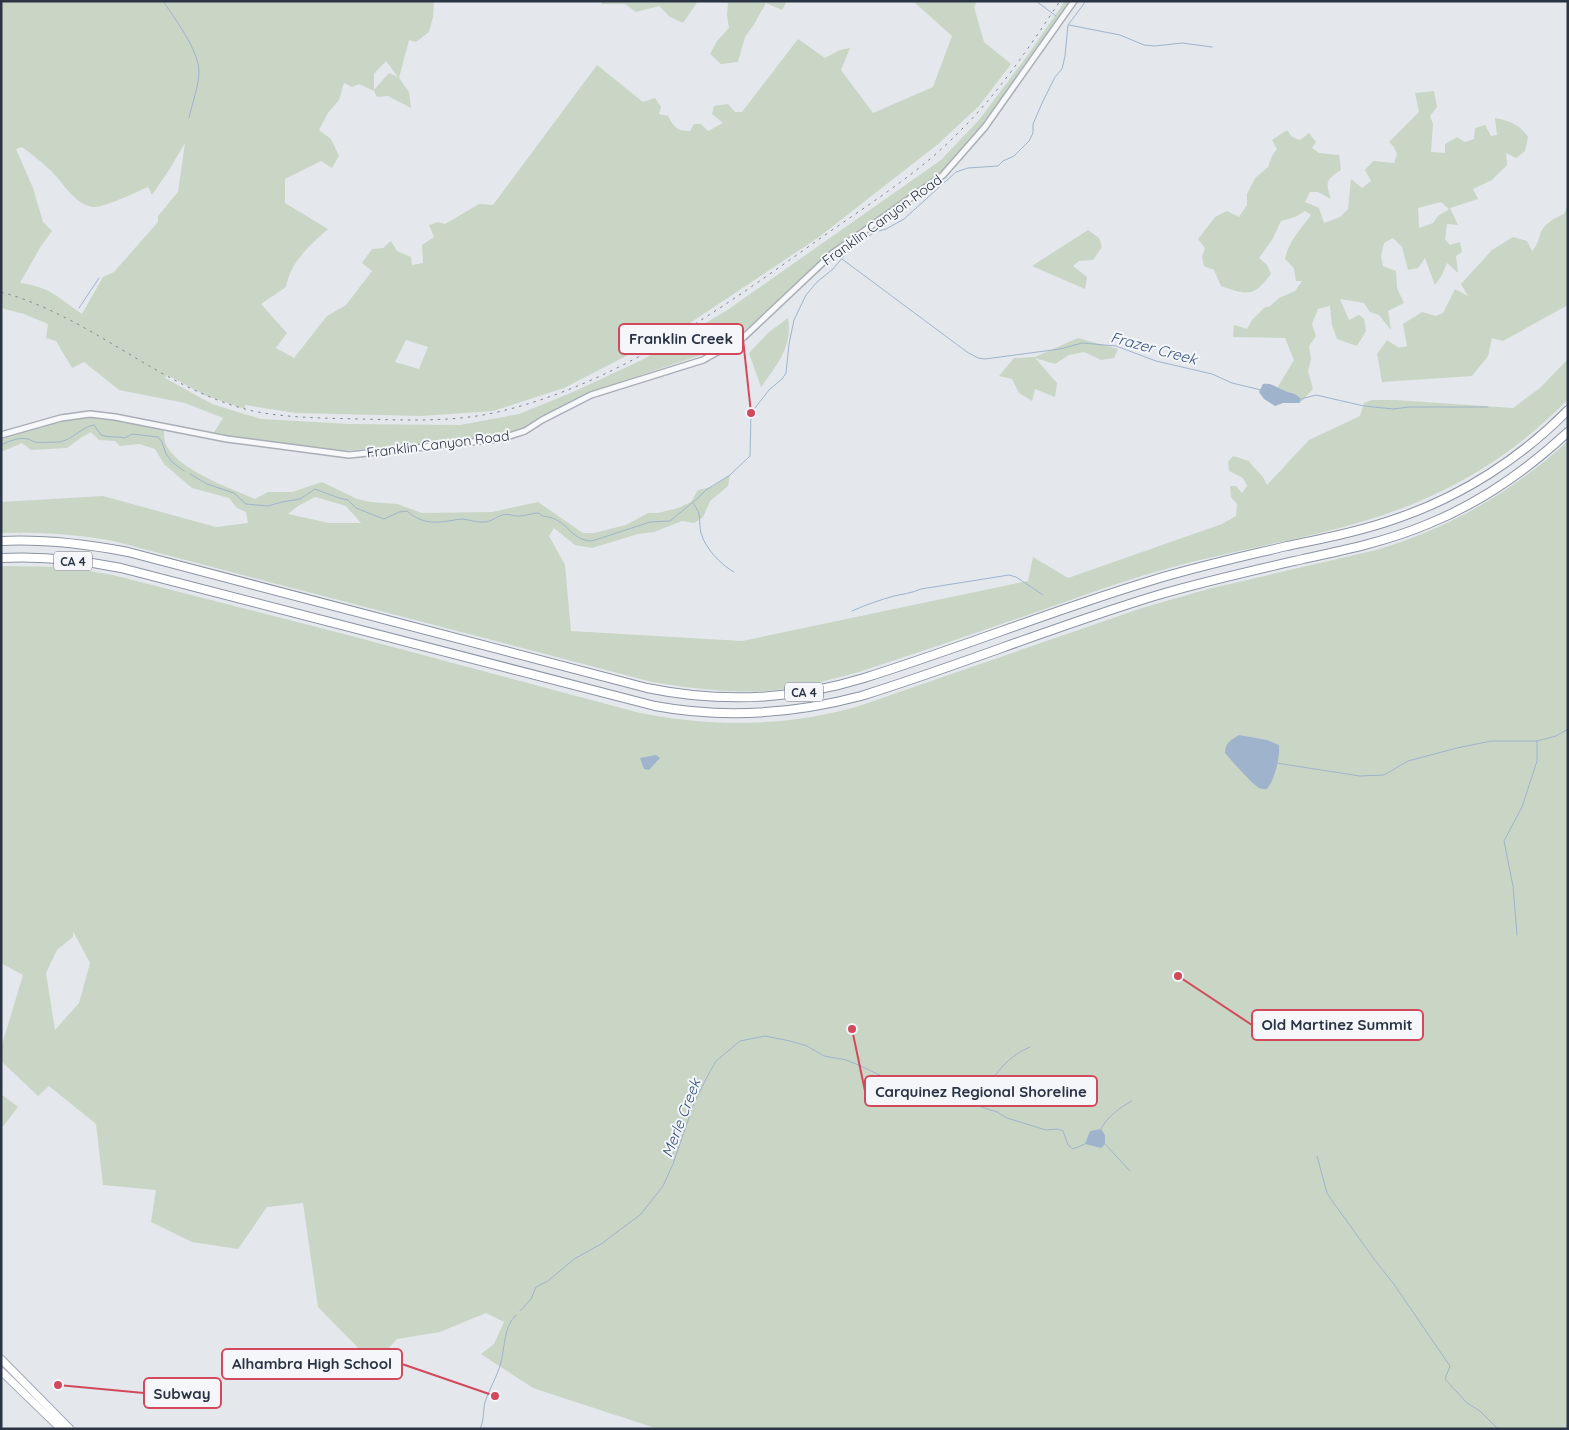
<svg xmlns="http://www.w3.org/2000/svg" width="1569" height="1430" viewBox="0 0 1569 1430" font-family="Quicksand,sans-serif">
<style>
.green{fill:#c9d6c5;fill-rule:evenodd}
.water{fill:#9fb4cc}
.lines{fill:none;stroke-linecap:round;stroke-linejoin:round}
.stream{stroke:#9fb4cc;stroke-width:1}
.minor-casing{stroke:#a9aeb7;stroke-width:8}
.major-casing{stroke:#a3abb8;stroke-width:9}
.highway-casing{stroke:#8b94a3;stroke-width:10}
.minor{stroke:#f7f8fa;stroke-width:5}
.major{stroke:#fff;stroke-width:7}
.highway{stroke:#fff;stroke-width:8}
.rail{stroke:#7d8696;stroke-width:1;stroke-dasharray:2.5 5;stroke-linecap:butt}
.labels{text-anchor:middle;dominant-baseline:central;stroke-width:4;stroke-linejoin:round;paint-order:stroke}
.shield{fill:#f4f6f9;stroke:#676e7b;stroke-width:1}
.shield-label{font-size:12px;font-weight:bold;fill:#2b3445}
.street-label{font-size:14px;fill:#2b3445;stroke:#f4f6f9}
.water-label{font-size:15px;font-style:italic;fill:#34527a;stroke:#f4f6f9}
.leader{fill:none;stroke:#d1495b;stroke-width:2}
.callout-dot{fill:#d1495b;stroke:#f4f6f9;stroke-width:2}
.callout{fill:#f4f6f9;stroke:#d1495b;stroke-width:2}
.callout-label{font-size:15px;text-anchor:middle;font-weight:bold;fill:#2b3445}
</style>
<rect width="100%" height="100%" fill="#e4e7ec"/>
<!-- green -->
<g class="green">
<path d="M1 1H434L433 17 429 32 416 42 409 40 399 78 409 92 411 108 388 96 377 97 374 91 359 84 352 87 344 83 339 100 328 113 319 130 331 139 339 156 332 168 321 161 285 179V203L328 229C309 246 291 261 286 287L261 304 287 333 276 348 294 358 327 316 346 305 372 271 362 263 372 249 383 248 391 241 397 251 411 257 412 265 423 263 422 245 434 237 429 225 438 222 445 224 479 204 493 205 597 65 643 102 655 98 661 107 659 114 668 116C674 127 677 131 690 131L694 124H701L708 131 723 123 712 114 714 106 728 104 735 112H742L798 39 825 58 840 50 850 48 841 70 873 113 933 87 952 36 913 1H977L974 7 984 42 1011 64 979 106 938 144 819 237 690 323 564 388 493 411 421 416 295 413 245 405V409L207 396 167 375 165 378 212 404 261 419 350 424 460 425 519 414 573 392 644 359 726 311 941 160 979 120 1027 56 1065 1H1072L996 112 939 176 841 244 735 339 710 352 587 393 519 431 469 440 342 451 213 434 223 418 185 403 119 390 84 362 72 368 56 341 46 338 48 324 24 314 1 308ZM386 61 398 77 389 73 374 90V74ZM185 143 178 192 158 216V222L114 272 103 277 82 314C58 298 51 287 20 283L41 246 52 231 43 222 33 188 16 149 22 147C31 154 41 161 49 169 63 181 73 204 93 207 104 208 136 192 148 187L152 195 169 170ZM406 340 428 347 419 369 395 362Z"/>
<path d="M600 1H698L683 23 670 17 659 6 636 12 625 4H602Z"/>
<path d="M708 1H787L782 10 766 3 753 26 745 37 738 62 721 64 710 54 717 41 729 28 727 15 728 3Z"/>
<path d="M1434 91 1437 107 1430 116 1433 124 1431 152 1445 153V144L1457 137 1465 142 1474 139 1475 128 1485 125 1491 136 1497 135 1495 118C1510 121 1519 124 1528 137L1525 151 1516 158 1506 153 1507 165 1492 180 1473 189 1478 199 1450 208 1458 225 1447 224 1445 239 1450 245 1460 242 1462 252 1456 256 1458 273 1447 263 1442 275 1435 285 1425 258 1418 268 1408 270 1402 247 1393 238 1384 243 1381 256 1383 266 1396 271 1397 288 1404 303 1388 311 1391 330 1379 315 1370 312 1364 303 1340 299 1349 320 1359 315 1364 319 1366 331 1357 346 1337 339 1332 325 1330 306 1318 309 1312 324 1316 336 1309 346 1311 359 1308 371 1313 389 1300 403 1270 400 1294 360 1285 338 1233 337 1234 325 1247 329 1252 320 1264 308 1270 306 1279 298 1295 291 1302 281H1296L1294 268 1285 259C1288 242 1301 229 1311 215L1305 211 1295 217 1281 221 1272 240 1259 258 1267 265 1271 274C1253 298 1247 295 1221 286L1214 270 1204 266 1202 257 1205 248 1198 239 1215 217 1227 211 1239 217 1247 205V194L1255 178 1268 167 1272 156 1277 149 1272 140 1287 130 1292 137 1300 140 1309 133 1316 142 1312 148 1319 153 1339 155 1341 170C1326 180 1325 181 1331 199L1318 192H1310L1305 202 1319 208 1324 223 1340 217 1348 209 1351 179 1362 188 1371 181 1365 170 1373 161 1394 163 1397 154 1394 147 1389 142 1419 112 1415 93ZM1441 202 1449 209 1438 216 1433 223 1419 228 1418 208Z"/>
<path d="M1568 205V305L1503 341 1492 338 1488 356 1472 376 1382 382 1377 354 1387 340 1399 348 1407 346 1403 324 1422 312 1436 316 1443 313 1455 289 1468 296 1461 284 1492 250 1513 237 1527 241 1532 251C1538 244 1538 241 1541 232 1545 223 1555 218 1564 214Z"/>
<path d="M1088 230 1099 238 1102 247 1093 260 1079 261 1073 266 1087 277 1085 289 1032 266Z"/>
<path d="M788 318C793 346 777 365 761 387L749 353 769 332Z"/>
<path d="M1078 338 1118 349 1114 358 1101 360 1084 352 1069 355 1055 364 1035 358 1057 383 1055 397 1035 389 1032 401 1019 393 1012 379 999 376 1014 358 1035 357Z"/>
<path d="M1568 359V399C1511 459 1440 499 1361 522 1295 542 1225 551 1159 571 1119 582 1080 597 1042 610 981 631 920 652 859 672 834 679 809 685 783 689 740 695 695 689 652 682L113 541C76 534 39 532 1 533V502L103 496 216 527 248 523 246 512 237 508 229 498 192 488 164 464 155 449 139 444 120 446 115 441 99 440 91 432 79 439 67 448 31 450 22 443 1 452V435L24 428 90 414 164 427C164 432 164 438 165 442 173 468 232 489 255 499L268 492H292L322 482 357 499 370 502 397 504 422 513 492 512 538 502 583 533H594L626 525 648 513H658L678 508 691 502 698 490 712 487 730 475 728 486 710 501 703 517 694 523 682 521 654 532 638 534 592 548 575 545 554 528 549 536 565 565 571 631 742 641 1028 581 1033 557 1068 578 1222 524 1236 516 1237 504 1231 497 1230 486H1236L1242 493 1247 486 1243 478 1229 471 1228 462 1233 456 1249 461C1256 471 1262 473 1267 485L1309 440 1360 416 1364 403 1372 400H1396L1513 408 1540 388ZM315 497 346 506 361 523H329L288 514 298 506Z"/>
<path d="M1568 441V1429H658L533 1388 481 1354 494 1344 504 1322 486 1313 440 1332 397 1339 374 1364 318 1307 303 1203 267 1207 238 1249 192 1242 151 1222 156 1190 103 1185 96 1124 49 1086 38 1096 1 1061V1048L23 975 1 963V566L66 567 113 575 344 634 640 713C712 727 785 727 856 707L1142 608 1208 589 1376 550C1448 529 1512 492 1568 441ZM73 931 90 963 79 1003 55 1030 46 973 57 950 73 937Z"/>
<path d="M1 1094 18 1107 1 1129Z"/>
</g>
<!-- water -->
<g class="water">
<path d="M1263 384C1273 383 1275 387 1283 390 1290 394 1297 392 1301 400L1299 403H1283L1275 406 1264 399 1259 392Z"/>
<path d="M1239 735 1267 740 1279 745C1280 758 1275 779 1267 789 1266 789 1260 789 1259 788 1252 784 1231 760 1225 753 1225 743 1231 740 1239 735Z"/>
<path d="M656 755 660 758 649 770 644 769 640 758Z"/>
<path d="M1101 1129 1105 1135V1144L1101 1148 1085 1144 1090 1131Z"/>
</g>
<g class="lines">
<!-- stream -->
<g class="stream">
<path d="M163 1C175 19 198 49 199 71 199 86 192 103 189 118"/>
<path d="M1036 1 1056 16"/>
<path d="M1069 25 1120 35 1144 45 1155 46 1182 43 1212 47"/>
<path d="M842 259 967 352 978 358 985 359 1060 349 1082 343 1116 346 1156 361 1212 374 1232 383 1261 390"/>
<path d="M79 308 99 278"/>
<path d="M1301 399 1316 395 1364 406 1393 409 1409 407H1488"/>
<path d="M1 445C9 441 19 437 28 439 29 439 34 442 35 442 36 443 56 442 59 442 73 440 81 427 94 425L101 435C109 438 117 436 125 438L132 434 158 437 162 442 166 454 172 462 184 471"/>
<path d="M190 474 207 484 234 493 246 504 268 506 282 502 300 499 315 489 339 498 348 500 356 508 384 519 399 512 407 511C425 527 440 522 461 519 469 519 476 523 484 522 491 522 496 517 502 515 509 513 514 517 521 516 528 515 532 513 539 513L542 516C569 518 568 540 592 541L650 522 670 521 698 498 706 490 730 475 750 456 751 413 769 390 782 379 786 373 789 344 794 320 806 295 817 282 833 269 849 250 858 243 875 232 886 229 904 219 956 172 968 168 998 166 1003 161 1014 156 1029 141 1033 133V124L1043 101 1055 77 1062 69 1065 56 1068 25 1086 1"/>
<path d="M693 503C703 516 698 520 701 533 705 548 721 565 734 572"/>
<path d="M852 611C865 605 880 600 894 596 903 594 912 593 921 589L1009 575 1016 577 1043 595"/>
<path d="M1276 763 1360 776 1384 775 1408 761 1457 748 1491 741H1537L1556 736 1568 729"/>
<path d="M1517 935 1513 886 1504 841 1522 807 1537 761V741"/>
<path d="M975 1099C995 1080 1001 1059 1030 1047"/>
<path d="M1101 1129C1108 1116 1119 1108 1132 1101"/>
<path d="M1105 1144 1130 1171"/>
<path d="M1317 1156 1327 1193 1333 1202 1374 1259 1393 1283 1450 1366 1445 1379 1467 1403 1480 1411 1498 1429"/>
<path d="M520 1311 531 1299 536 1287 548 1281 574 1259 601 1244 641 1214 663 1186 673 1164 694 1103 706 1079 716 1061 740 1041 765 1036 790 1041 807 1046 824 1056 846 1060 861 1066 900 1085 940 1082 967 1094 981 1107 997 1112 1007 1118 1046 1130 1058 1129 1063 1131 1068 1145 1073 1149 1085 1144"/>
<path d="M480 1429C484 1421 483 1411 485 1402 489 1390 496 1378 500 1366 505 1350 503 1327 516 1315"/>
</g>
<defs>
<path id="minor" d="M1 435 61 418 90 414 115 417 227 439 349 455 500 439 525 431 542 420 591 395 703 360 744 337 833 253 943 175 985 127 1074 1"/>
<g id="major">
<path d="M1 1359 70 1429"/>
<path d="M1 1371 61 1429"/>
</g>
<g id="highway">
<path d="M1 541C44 539 86 544 128 552L647 688C720 703 793 700 864 678 960 648 1054 610 1150 581 1195 567 1241 557 1287 546 1325 538 1362 531 1398 518 1462 496 1521 458 1568 410"/>
<path d="M1 558C42 556 82 560 121 568L655 706C725 719 793 714 861 696 961 665 1058 625 1158 595 1206 581 1255 570 1303 559 1345 550 1388 541 1428 524 1480 503 1527 470 1568 432"/>
</g>
</defs>
<!-- minor casing -->
<use href="#minor" class="minor-casing"/>
<!-- major casing -->
<use href="#major" class="major-casing"/>
<!-- highway casing -->
<use href="#highway" class="highway-casing"/>
<!-- minor -->
<use href="#minor" class="minor"/>
<!-- major -->
<use href="#major" class="major"/>
<!-- highway -->
<use href="#highway" class="highway"/>
<!-- rail -->
<path class="rail" d="M1 292C93 317 162 390 253 411 287 418 322 418 358 419 407 420 457 423 506 410 624 380 726 305 825 235 872 202 922 171 962 129 1000 91 1030 46 1060 1"/>
</g>
<g class="labels">
<!-- shield labels -->
<g class="shield">
<rect x="54" y="551.5" width="38" height="19" rx="4"/>
<rect x="785" y="682.5" width="38" height="19" rx="4"/>
</g>
<g class="shield-label">
<text x="73" y="561">CA 4</text>
<text x="804" y="692">CA 4</text>
</g>
<!-- street labels -->
<g class="street-label">
<text transform="translate(882 220) rotate(-36)">Franklin Canyon Road</text>
<text transform="translate(438 444) rotate(-7)">Franklin Canyon Road</text>
</g>
<!-- water labels -->
<g class="water-label">
<text transform="translate(1154 348) rotate(15)">Frazer Creek</text>
<text transform="translate(681 1118) rotate(-69)">Merle Creek</text>
</g>
</g>
<!-- callouts -->
<path class="leader" d="M751 413L743 339M1178 976L1252 1025M852 1029L865 1091M495 1396L402 1364M58 1385L144 1393"/>
<g class="callout-dot">
<circle cx="751" cy="413" r="5"/>
<circle cx="1178" cy="976" r="5"/>
<circle cx="852" cy="1029" r="5"/>
<circle cx="495" cy="1396" r="5"/>
<circle cx="58" cy="1385" r="5"/>
</g>
<g class="callout">
<rect x="619" y="324" width="124" height="30" rx="5"/>
<rect x="1252" y="1010" width="171" height="30" rx="5"/>
<rect x="865" y="1076" width="232" height="30" rx="5"/>
<rect x="222" y="1349" width="180" height="30" rx="5"/>
<rect x="144" y="1378" width="77" height="30" rx="5"/>
</g>
<g class="callout-label">
<text x="681" y="344">Franklin Creek</text>
<text x="1337" y="1030">Old Martinez Summit</text>
<text x="981" y="1097">Carquinez Regional Shoreline</text>
<text x="312" y="1369">Alhambra High School</text>
<text x="182" y="1399">Subway</text>
</g>
<!-- border -->
<rect width="1569" height="1430" fill="none" stroke="#2b3445" stroke-width="5"/>
</svg>
